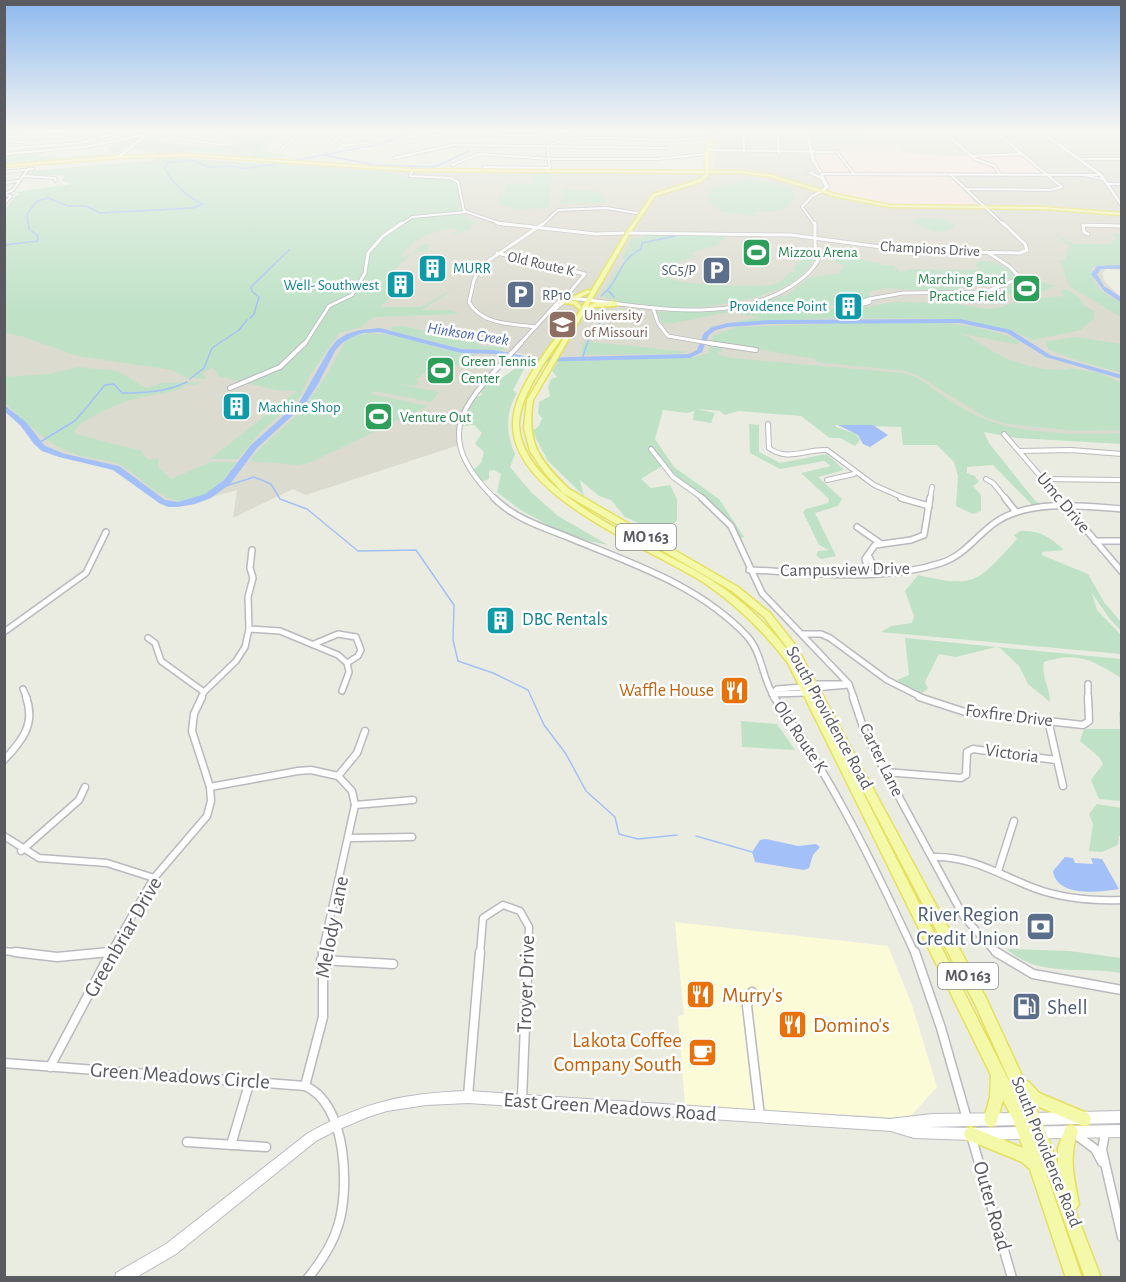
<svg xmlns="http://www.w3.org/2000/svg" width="1126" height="1282" viewBox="0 0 1126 1282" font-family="'Alegreya Sans',sans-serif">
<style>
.commercial{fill:#fbfbd7}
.education{fill:#dbdbcf}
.medical{fill:#f9e6dd}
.green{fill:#bfe2c7}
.water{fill:#a4c0f8}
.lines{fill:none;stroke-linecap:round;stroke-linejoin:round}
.stream{stroke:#a4c0f8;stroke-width:1.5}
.river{fill:#a4c0f8;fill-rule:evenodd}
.street-far5-casing{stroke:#b9b9bf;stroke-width:4}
.street-far4-casing{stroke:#b9b9bf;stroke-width:4.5}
.street-far3-casing{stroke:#b9b9bf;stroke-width:6}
.street-far2-casing{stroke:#b9b9bf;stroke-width:8}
.street-far1-casing{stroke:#b9b9bf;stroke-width:9}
.street-casing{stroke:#b9b9bf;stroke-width:11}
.secondary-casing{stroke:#babbc2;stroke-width:2}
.primary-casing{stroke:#e6e05f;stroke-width:3}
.street-far5{stroke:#fff;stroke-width:2}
.street-far4{stroke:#fff;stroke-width:3}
.street-far3{stroke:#fff;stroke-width:4}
.street-far2{stroke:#fff;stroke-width:5}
.street-far1{stroke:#fff;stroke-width:6}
.street{stroke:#fff;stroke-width:8}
.secondary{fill:#fff;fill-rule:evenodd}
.primary{fill:#f3f9a9;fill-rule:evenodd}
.labels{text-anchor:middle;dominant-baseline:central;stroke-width:5;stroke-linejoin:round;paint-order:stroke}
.far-street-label{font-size:15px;fill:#5a5b61;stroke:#fff}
.far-leisure-label{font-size:15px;fill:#27864d;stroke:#fff;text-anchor:start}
.far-culture-label{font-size:15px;fill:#0d838f;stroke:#fff;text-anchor:start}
.far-service-label{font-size:15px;fill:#4e5e75;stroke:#fff;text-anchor:end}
.far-education-label{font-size:15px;fill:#785e54;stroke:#fff;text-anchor:start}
.far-water-label{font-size:16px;font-style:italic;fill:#4a66b9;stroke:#fff}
.shield{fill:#fff;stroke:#8c8c90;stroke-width:1.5}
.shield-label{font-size:16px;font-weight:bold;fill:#5a5b61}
.street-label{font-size:18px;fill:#5a5b61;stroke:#fff}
.culture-label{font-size:18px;fill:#0d838f;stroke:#fff;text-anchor:start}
.food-label{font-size:18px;fill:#c56008;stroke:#fff;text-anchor:end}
.near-service-label{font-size:21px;fill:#4e5e75;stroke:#fff;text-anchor:end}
.near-street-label{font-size:21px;fill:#5a5b61;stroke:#fff}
.near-food-label{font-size:21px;fill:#c56008;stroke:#fff;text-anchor:start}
</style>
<rect width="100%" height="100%" fill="#ebece1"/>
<!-- commercial -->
<path class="commercial" d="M675 922 888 946 912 1005 937 1087 909 1118 685 1106 678 1016 684 1015Z"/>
<!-- education -->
<path class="education" d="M717 131H1121V270L1106 269 1102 273 1105 282 1121 297V443L568 364 513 352 466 404 460 420 459 445 306 495 293 489 233 518 237 490 183 505 167 504 116 468 68 458 46 450 37 444 28 429 5 407V243L248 166 273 161 416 171 712 174 715 166Z"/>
<!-- medical -->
<g class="medical">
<path d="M837 145H894L905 153 946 156H1021L1042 173H824L811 154 842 151Z"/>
<path d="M824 175H949L976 204 901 205 873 202 828 191 831 186Z"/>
</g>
<!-- green -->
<g class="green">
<path d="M859 132 869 143H819L811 133Z"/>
<path d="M235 135 276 136 261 151 287 155 281 158 250 156V153L245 156 210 152 156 153 132 148 147 136 166 143 210 147 235 145 237 142 228 139Z"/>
<path d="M143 136 115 154 5 164V154L47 150 38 157 60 154 52 158 112 153 114 152 108 151 109 147C123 143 131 137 143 136Z"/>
<path d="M158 156 217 158H193L191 159 383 171 411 177 448 179 456 182 462 203 459 208 466 219 477 221 469 227 471 229 451 235 458 229C442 226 405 242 401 258 409 255 418 251 422 244H429L428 250 436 251 412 253 393 272 386 293 394 297 412 299H389L380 307H421L455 288 422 310H451L459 314 374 317 361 327 339 333 310 375 300 397 260 433 238 459H210L297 391 276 390 218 376 213 367 203 373 206 379 187 378 172 370 77 356 21 336 5 333V210L14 197 21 194 16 192 72 184 61 180 66 175H27L29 171 155 160Z"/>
<path d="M533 173H552L549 208 517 209 498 204 499 193H504L506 184H539L532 183Z"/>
<path d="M745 180 775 183 792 189 795 197C786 214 772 212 754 212V216L722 212 709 203V198H704L714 187Z"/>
<path d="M564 189 601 192 607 203 561 204 559 202Z"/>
<path d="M921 218 947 220 956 227C933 239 924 225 910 222Z"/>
<path d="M647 234H729L717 245 692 253 696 256 666 267 668 278C686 286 749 287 772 285L780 282 790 272 796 273 793 268 805 257 813 261C788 310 643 319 601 295L619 266 625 263 626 260 622 258 632 239 642 238Z"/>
<path d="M1055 234 1074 244H1111L1116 237 1113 234H1121V266L1092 267C1089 285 1107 296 1121 302V317L1069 286 1060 260H1065L1069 246Z"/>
<path d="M833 254 881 263 883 266 893 265 900 272 910 269 979 270 976 265 978 261C995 259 1006 267 1018 278L970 281 969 285 954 290 956 292 885 288 869 292V298L845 300 825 309 861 308 896 302 948 303 988 309 1003 307 1022 299 999 291 1030 278 1055 286 1026 300 1064 296 1061 292 1064 289C1072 293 1081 296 1083 305L1094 311V318L1081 330 1033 340 1013 331 954 319 836 318 731 323 759 317 736 313V310L787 295 809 278 839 273 845 265 839 264 830 256Z"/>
<path d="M725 310 729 312 669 324 663 323 657 312Z"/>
<path d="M913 321C952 323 986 326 1023 342L1016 344 957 333C973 337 981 345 994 352 1017 365 1045 372 1070 369L1069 368 1100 373 1121 383V430L1077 431 1007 424 985 417 917 375 905 371 817 362 815 359 714 342 712 336 736 327Z"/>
<path d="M402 326 437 333 453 326 454 331 480 338 479 346 506 347 501 351 459 348 393 331 390 327Z"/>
<path d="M368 333C405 333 439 353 477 354L457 366 436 362 416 380 419 382 415 386 392 383 439 392 432 402 373 391 371 394 428 406 309 463 297 465 250 461C261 444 278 434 293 419 316 395 332 367 347 338Z"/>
<path d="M1075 337 1121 344V373L1070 358 1048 349 1046 342Z"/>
<path d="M584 341 688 352 678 354 580 355Z"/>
<path d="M710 343 719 344 722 350 716 354 732 358 903 373 916 377C938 392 962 411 987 420 1021 433 1086 436 1121 433L1122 444 1016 438 984 432 989 443 1036 502 1046 504 1035 508 993 465 967 467V473L975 476 979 482 973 486 981 495V511L973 514 956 506 958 476 954 462 937 445H903L901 427 836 425V427L856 434 860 440 855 446 840 438H830L801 416 738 411 725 415 720 411 697 409 715 413 711 423 693 420 694 411 687 413 663 410 655 439 674 467 719 499 744 537 740 539C726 505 689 490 664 465L641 479 651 488 670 485 677 499V520L663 534 625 517 611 500 599 496 580 480 584 496 548 461 532 431 539 426 542 418 538 414 539 402 550 396 548 387 551 379 557 377 552 371 558 361 695 357 709 353Z"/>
<path d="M515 358 537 363 524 369 513 390 517 393C505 413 506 434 515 454L510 467 531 492 558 516 608 545 570 537 519 509 497 492 501 474 494 470 489 471V479L481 482 473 470 481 463 484 452 475 444 482 433 474 425 462 426V420L473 398 482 395 480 390 491 378H502L514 369Z"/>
<path d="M78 367 117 371 146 388 162 383 200 382 195 385 180 384 185 386C169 394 156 394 139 398 122 401 85 417 75 430L76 434 141 451 148 460 159 458 158 467 171 479 211 462H237C224 480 205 505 179 501 157 498 139 475 120 465 106 459 89 459 75 454 46 444 27 423 5 403V377L48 374Z"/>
<path d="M749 424 759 425V452L780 463 827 454 844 470 818 477 842 499 838 506 815 513 836 556 821 559 816 555 818 551 829 550 819 545 803 512 806 509 828 503 829 499 801 473 831 466 824 461 780 469 750 453Z"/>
<path d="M1021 531C1040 530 1050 537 1064 550L1042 552V555L1088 574 1104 602 1121 622V631L1109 618 1092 593 1097 610 1121 635V654L881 632 891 626 912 623 914 616 905 591 918 575C977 589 978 581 1017 539L1014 535Z"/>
<path d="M905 638 1121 659V678C1093 660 1077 651 1044 662 1041 677 1050 687 1050 702L1028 684 1019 666 1000 648 996 647 956 657 939 654 925 682 928 689 922 693 913 692 897 680 909 675Z"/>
<path d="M1121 711V801L1099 799 1091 780 1103 764 1099 757 1080 741 1084 729H1120L1119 712Z"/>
<path d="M741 721 777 724 795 750 742 747Z"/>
<path d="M1097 804 1121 808V836H1119L1118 845 1102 852 1089 851 1093 824 1089 814Z"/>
<path d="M1007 949 1070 951 1121 958V973C1084 966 1037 978 1007 949Z"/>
</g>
<!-- water -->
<g class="water">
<path d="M838 425H873L888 435 870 447 863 444 858 435Z"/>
<path d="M766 839 798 846 816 844 820 847 813 855 809 868 804 870 755 862 752 852 760 840Z"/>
<path d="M1065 857 1073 858 1075 863 1093 864 1091 858 1102 859 1119 889C1100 892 1057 898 1053 871Z"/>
</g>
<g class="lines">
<!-- stream -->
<g class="stream">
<path d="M320 131 336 141 337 148"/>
<path d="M4 134 30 131"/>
<path d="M324 155 375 165 434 167 470 151"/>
<path d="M296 160 381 144 413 131"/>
<path d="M4 245 38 241 37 235 29 229 27 214 37 201 48 198 68 206H86L100 213 193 208 203 204C190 199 170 182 165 168L168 162 196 161 207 167 232 166 243 169 283 163"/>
<path d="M252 291 251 287 289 250"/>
<path d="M609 291 614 297"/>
<path d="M601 296C621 281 616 262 641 249L642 243 675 236"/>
<path d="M250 318 254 314 259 297 253 292"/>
<path d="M582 359 591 332 600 325 597 315"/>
<path d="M190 379 204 368 212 348 239 330 247 320"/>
<path d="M37 444 76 420 105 385 114 384 122 393C145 393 166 392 187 382"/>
<path d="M226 486 254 477 271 484 280 499 307 509 358 551 416 550 454 605 453 640 458 661 493 673 528 690 544 725 566 754 586 791 615 817 619 834 638 839 677 835"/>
<path d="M696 836 752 852"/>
</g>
<!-- river -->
<g class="river">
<path d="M1122 265V269H1101L1097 274 1104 286 1122 298V303L1104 291 1091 274 1097 266Z"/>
<path d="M960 319 1011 330 1050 355 1122 375V379L1046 357 1007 333 960 323 770 324 728 327 716 330 709 335 702 352 690 358 536 362 494 354 461 353 380 332 363 333 352 337 342 343 335 351 318 384 305 404 257 448 230 484 211 498 195 504 178 507H168L159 503 113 470 59 457 42 451 34 444 20 425 4 411V405L26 422 45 446 65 454 119 466 165 500 178 502 205 494 224 480 251 445 300 401 329 350 337 340 347 334 360 330 380 328 461 349 494 350 536 358 689 354 697 350 704 333 712 327 728 323 770 320Z"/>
</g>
<defs>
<g id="street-far5">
<path d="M324 131 344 146 369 142"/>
<path d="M577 131 586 138"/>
<path d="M741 131 778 132"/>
<path d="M744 131V151"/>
<path d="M777 131 779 153"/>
<path d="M943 131 975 159 995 166 1000 175"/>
<path d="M150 132 212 134 218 131"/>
<path d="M184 134 177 139 225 145"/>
<path d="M4 137 63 136"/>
<path d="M4 141 34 143"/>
<path d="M410 142 450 132 528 136 571 131"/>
<path d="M4 149 80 143 110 135 70 132"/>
<path d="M708 150 834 152"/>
<path d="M280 151 301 131"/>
<path d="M837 152 854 174"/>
<path d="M4 154 86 147 148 134"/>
<path d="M971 156 1022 154"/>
<path d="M394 158 453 145 666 148"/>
<path d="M1081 159H1122"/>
<path d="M452 165 479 154 550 159H657L707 154"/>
<path d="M484 167 550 168C549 162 546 150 550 146 566 132 642 140 665 140 680 140 696 138 711 137"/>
<path d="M413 170 410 176 450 178 458 182 464 211 505 225"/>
<path d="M4 172 33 169"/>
<path d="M822 174 1101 175"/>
<path d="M951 175 1004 225"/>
<path d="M24 176 55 178 56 181"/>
<path d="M4 183 18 181"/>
<path d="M1108 184H1122"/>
<path d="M966 189 1050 190 1062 187 994 131"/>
<path d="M4 194 13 190 28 169"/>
<path d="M4 195 11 196 4 204"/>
<path d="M400 225 412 217 466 212"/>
<path d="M542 225 558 210 606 208 637 213"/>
<path d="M815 225 802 207 812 196 822 191"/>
</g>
<g id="street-far4">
<path d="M497 223 596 234 623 233"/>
<path d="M628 233 791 235 911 251 1020 253 1027 250 1025 244 1003 223"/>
<path d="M1088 234 1084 232 1083 225 1122 226"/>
<path d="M497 253 585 274 567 295 569 298"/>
<path d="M869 299 870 302 861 305 857 303Z"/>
<path d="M869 299 903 293 985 292 1020 278 1010 267 987 252"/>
<path d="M587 300C653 307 730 324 790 287 802 279 813 271 819 258L815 245V223"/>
<path d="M653 308 658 323 668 336 720 345"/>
<path d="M550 313 566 300"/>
<path d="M536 327C513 324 481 325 469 302L474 280 482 265 544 223"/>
<path d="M304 345 329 306 352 295 365 273 368 253 383 236 402 223"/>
<path d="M519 345 559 301 569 298 589 300"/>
</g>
<g id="street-far3">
<path d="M709 343 756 350"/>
<path d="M230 388 280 367 305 343"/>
<path d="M768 424 769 448C787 462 806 449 827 450L874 485 906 499"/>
<path d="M1004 434 1060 499"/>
<path d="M651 449 673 477 704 499"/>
<path d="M1019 451 1071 450 1122 454"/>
<path d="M986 479 993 483 1006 499"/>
<path d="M1042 479 1122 480"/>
<path d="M827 480 854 474"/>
<path d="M495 499C426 430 468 401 521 343"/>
<path d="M930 499 932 487"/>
</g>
<g id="street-far2">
<path d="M494 498C515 519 543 527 570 538 633 564 699 585 747 636 763 654 762 680 775 698"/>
<path d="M702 498 731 526 762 593 849 684 854 698"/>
<path d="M901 498 929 506"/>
<path d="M1005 498 1016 512"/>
<path d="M1059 498 1122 572"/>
<path d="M857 527 880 543"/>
<path d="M1095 541H1122"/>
<path d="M868 555 877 572"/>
<path d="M749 570C811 572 880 583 941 563 964 556 977 535 996 522 1030 499 1083 506 1122 509"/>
<path d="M869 572 865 559 875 545 911 540 924 535 930 498"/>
<path d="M249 629 280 631 338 655 347 663 349 672 342 691"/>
<path d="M4 632 86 573 106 532"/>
<path d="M803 634H821L830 638 887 680 923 698"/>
<path d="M148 638 155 643 161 661 204 692"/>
<path d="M314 644 338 634 356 637 361 650 358 656 347 663"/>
<path d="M812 684H848"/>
<path d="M1088 684V698"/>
<path d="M814 688 848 685"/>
<path d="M23 689 27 698"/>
<path d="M772 694 806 693"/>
<path d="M772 694 777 689 803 687"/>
<path d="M201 698 204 692 236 661 245 647 249 629 248 597 253 578 250 568 252 550"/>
</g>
<g id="street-far1">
<path d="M774 697C831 776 874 865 915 954"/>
<path d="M853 697 866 736 964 917 997 954"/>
<path d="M919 697 965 712 1083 725 1089 721 1088 697"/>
<path d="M1048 720 1063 786"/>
<path d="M4 760C22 741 36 724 26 697"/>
<path d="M885 772 961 778 966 775 967 752 973 749 1056 760"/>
<path d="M338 776 357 753 365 731"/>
<path d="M210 787 298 771 311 770 338 776"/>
<path d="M355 805 413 800"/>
<path d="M4 836 39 858 107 863 154 878"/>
<path d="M350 838 412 837"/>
<path d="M21 851 79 800 85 787"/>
<path d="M933 857C972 856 1000 875 1034 888 1063 899 1092 901 1122 900"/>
<path d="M998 871 1014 821"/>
<path d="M4 951 29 954"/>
<path d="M92 954 112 952"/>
<path d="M110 954 154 878 207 816 211 801 210 787 192 731 194 714 202 697"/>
<path d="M322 954 355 805 352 791 338 776"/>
<path d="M480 954 483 918 503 905 520 911 529 927 528 954"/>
</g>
<g id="street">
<path d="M15 952 57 957 109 952"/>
<path d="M915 952 941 1028 967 1119"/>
<path d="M996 952 1033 974 1122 990"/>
<path d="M321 960 393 964"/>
<path d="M752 992 747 1006 760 1116"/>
<path d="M4 1063 305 1086C347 1103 350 1189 338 1226 332 1246 321 1262 308 1278"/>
<path d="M50 1067 111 952"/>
<path d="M305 1086 323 1017V952"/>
<path d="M468 1096 480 952"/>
<path d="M522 1099 528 952"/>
<path d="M1105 1133 1102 1150 1122 1237"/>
<path d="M1075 1134 1095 1149 1102 1162"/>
<path d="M971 1135 1012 1278"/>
<path d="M187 1142 266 1147"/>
<path d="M231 1145 250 1081"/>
</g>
<g id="secondary">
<path d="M150 131H153L119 158H117V156Z"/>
<path d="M806 131H808L815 160 822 173H820L811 160Z"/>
<path d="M1038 131H1041L1102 174 1122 204V208L1103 180 1079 175 1081 174 1101 178 1100 176Z"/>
<path d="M812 171 814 172 813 173 820 176V174L823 175 829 187 823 192 820 191 825 187 821 179 808 173Z"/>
<path d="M468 1091 890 1119 932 1114 1021 1113 1025 1115 1027 1119 1025 1123 1021 1125 927 1127 971 1128 1122 1125V1137L971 1140 914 1138 891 1131 468 1103 426 1105 387 1111 368 1117 335 1131 316 1141 176 1254 135 1278H115L116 1273 166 1244 308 1133C364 1102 404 1093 468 1091Z"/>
<path d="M1122 1111V1123L1033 1125 1029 1123 1027 1119 1029 1115 1033 1113Z"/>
</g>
<g id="primary">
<path d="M711 131H715L709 154V171H740L771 175 839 195 890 205 1043 207 1122 213V215L1043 209 890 207 837 197 771 177 740 173H709L708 176 700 182 655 196 630 233 588 306 594 303 615 302 618 304 615 306 595 307 585 311 533 400C526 443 539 460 569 489L738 587 770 613 796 646 985 996 1024 1080 1029 1082 1039 1093 1089 1114 1091 1119 1089 1124 1084 1126 1035 1105 1058 1164V1148L1066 1127 1071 1125 1076 1127 1078 1132C1068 1156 1074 1179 1079 1204L1075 1210 1101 1278H1085L1030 1126 1082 1278H1066L1030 1169 1022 1162 966 1139 964 1134 966 1129 971 1127 1023 1148 1014 1121 1003 1100 996 1124 991 1126 986 1124 984 1119 990 1097 991 1075 788 663C765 633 738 606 706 584 655 550 512 498 513 424 513 389 549 349 568 321H572L573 322C555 348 518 394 519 426 523 497 659 546 711 580 743 600 770 627 793 657L789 650 764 617 732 591 563 493 544 472 530 451 524 428 527 400 591 292 576 299 571 298 587 290 591 291 626 233 653 194 698 180 705 175V173L413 171 188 156 118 158 4 167V165L118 156 188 154 413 169 705 171V154ZM818 704 975 1004 1021 1106 1003 1069Z"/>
<path d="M563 300 576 301 582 307 579 309 573 304 561 303 560 302Z"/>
</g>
</defs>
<!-- street-far5 casing -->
<use href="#street-far5" class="street-far5-casing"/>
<!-- street-far4 casing -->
<use href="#street-far4" class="street-far4-casing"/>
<!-- street-far3 casing -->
<use href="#street-far3" class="street-far3-casing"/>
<!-- street-far2 casing -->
<use href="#street-far2" class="street-far2-casing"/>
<!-- street-far1 casing -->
<use href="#street-far1" class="street-far1-casing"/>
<!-- street casing -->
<use href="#street" class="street-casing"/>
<!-- secondary casing -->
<use href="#secondary" class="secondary-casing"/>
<!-- primary casing -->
<use href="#primary" class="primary-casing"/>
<!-- street-far5 -->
<use href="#street-far5" class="street-far5"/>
<!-- street-far4 -->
<use href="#street-far4" class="street-far4"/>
<!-- street-far3 -->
<use href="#street-far3" class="street-far3"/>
<!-- street-far2 -->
<use href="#street-far2" class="street-far2"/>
<!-- street-far1 -->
<use href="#street-far1" class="street-far1"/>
<!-- street -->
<use href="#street" class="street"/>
<!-- secondary -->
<use href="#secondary" class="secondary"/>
<!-- primary -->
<use href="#primary" class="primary"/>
</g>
<!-- sky -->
<linearGradient id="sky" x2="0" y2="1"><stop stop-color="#8db9ee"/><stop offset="0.42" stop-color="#f6f6f2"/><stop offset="1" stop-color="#f6f6f2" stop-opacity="0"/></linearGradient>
<rect width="1126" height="310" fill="url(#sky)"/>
<!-- icons -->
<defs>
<symbol id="stadium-square" viewBox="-11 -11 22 22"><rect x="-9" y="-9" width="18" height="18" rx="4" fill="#2e9e5b" stroke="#fff"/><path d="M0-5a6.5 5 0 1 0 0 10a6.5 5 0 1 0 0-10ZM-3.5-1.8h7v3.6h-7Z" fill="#fff"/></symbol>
<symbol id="building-square" viewBox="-11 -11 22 22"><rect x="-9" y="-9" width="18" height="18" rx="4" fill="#0f9aa8" stroke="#fff"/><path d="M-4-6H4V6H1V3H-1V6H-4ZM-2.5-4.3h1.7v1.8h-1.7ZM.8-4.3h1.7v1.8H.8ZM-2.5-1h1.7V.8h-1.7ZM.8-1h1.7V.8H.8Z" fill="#fff"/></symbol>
<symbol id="parking-square" viewBox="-11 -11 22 22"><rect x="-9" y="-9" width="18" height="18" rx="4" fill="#5c6f8a" stroke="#fff"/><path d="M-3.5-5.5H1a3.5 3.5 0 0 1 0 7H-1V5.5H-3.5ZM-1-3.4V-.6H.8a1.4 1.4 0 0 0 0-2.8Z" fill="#fff"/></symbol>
<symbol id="university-square" viewBox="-11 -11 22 22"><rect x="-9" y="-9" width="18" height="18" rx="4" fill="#8d6e63" stroke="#fff"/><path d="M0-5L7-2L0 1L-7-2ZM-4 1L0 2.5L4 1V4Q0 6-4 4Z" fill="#fff"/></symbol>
<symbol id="restaurant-square" viewBox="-11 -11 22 22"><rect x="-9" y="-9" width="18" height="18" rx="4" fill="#e8710a" stroke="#fff"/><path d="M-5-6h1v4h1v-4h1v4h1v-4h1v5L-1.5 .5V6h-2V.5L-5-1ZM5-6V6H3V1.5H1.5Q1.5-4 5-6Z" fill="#fff"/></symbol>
<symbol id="bank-square" viewBox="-11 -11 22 22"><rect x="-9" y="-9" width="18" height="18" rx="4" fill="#5c6f8a" stroke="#fff"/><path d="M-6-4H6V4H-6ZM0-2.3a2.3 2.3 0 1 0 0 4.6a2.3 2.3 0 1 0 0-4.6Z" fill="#fff"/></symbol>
<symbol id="fuel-square" viewBox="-11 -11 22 22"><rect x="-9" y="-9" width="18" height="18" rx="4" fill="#5c6f8a" stroke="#fff"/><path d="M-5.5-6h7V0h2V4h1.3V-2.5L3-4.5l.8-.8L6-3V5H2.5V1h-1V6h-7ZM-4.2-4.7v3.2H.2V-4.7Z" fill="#fff"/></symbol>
<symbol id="cafe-square" viewBox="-11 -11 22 22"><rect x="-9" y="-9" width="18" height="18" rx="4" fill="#e8710a" stroke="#fff"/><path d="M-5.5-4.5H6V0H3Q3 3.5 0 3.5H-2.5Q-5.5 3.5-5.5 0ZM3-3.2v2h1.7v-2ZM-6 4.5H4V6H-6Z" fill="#fff"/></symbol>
</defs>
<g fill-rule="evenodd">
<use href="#stadium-square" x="740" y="236" width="33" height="33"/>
<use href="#building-square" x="416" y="252" width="33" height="33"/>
<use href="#parking-square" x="700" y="254" width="33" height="33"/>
<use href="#building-square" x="384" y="268" width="33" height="33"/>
<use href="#stadium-square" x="1010" y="272" width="33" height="33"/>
<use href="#parking-square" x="504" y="278" width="33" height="33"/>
<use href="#building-square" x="832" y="290" width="33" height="33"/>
<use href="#university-square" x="546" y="308" width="33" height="33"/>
<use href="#stadium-square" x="424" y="354" width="33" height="33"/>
<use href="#building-square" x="220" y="390" width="33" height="33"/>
<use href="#stadium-square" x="362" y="400" width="33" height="33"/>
<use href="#building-square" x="484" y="604" width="33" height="33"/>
<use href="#restaurant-square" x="718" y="674" width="33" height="33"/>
<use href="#bank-square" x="1024" y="910" width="33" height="33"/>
<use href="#restaurant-square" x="684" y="978" width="33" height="33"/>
<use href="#fuel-square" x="1010" y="990" width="33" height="33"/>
<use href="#restaurant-square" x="776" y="1008" width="33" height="33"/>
<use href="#cafe-square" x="686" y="1036" width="33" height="33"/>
</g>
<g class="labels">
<!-- far-street labels -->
<g class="far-street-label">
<text transform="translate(930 249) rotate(3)">Champions Drive</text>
<text transform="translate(541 264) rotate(13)">Old Route K</text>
</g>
<!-- far-leisure labels -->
<g class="far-leisure-label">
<text x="778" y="252">Mizzou Arena</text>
<text x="1006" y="279" text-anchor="end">Marching Band<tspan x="1006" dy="17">Practice Field</tspan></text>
<text x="461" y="361">Green Tennis<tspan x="461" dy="17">Center</tspan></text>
<text x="400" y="417">Venture Out</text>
</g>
<!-- far-culture labels -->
<g class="far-culture-label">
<text x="453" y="268">MURR</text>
<text x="379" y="285" text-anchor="end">Well- Southwest</text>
<text x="827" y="306" text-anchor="end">Providence Point</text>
<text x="258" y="407">Machine Shop</text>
</g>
<!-- far-service labels -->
<g class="far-service-label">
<text x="696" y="270">SG5/P</text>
<text x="542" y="295" text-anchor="start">RP10</text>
</g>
<!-- far-education labels -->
<g class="far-education-label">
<text x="584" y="315">University<tspan x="584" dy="17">of Missouri</tspan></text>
</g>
<!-- far-water labels -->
<g class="far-water-label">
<text transform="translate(468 334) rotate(9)">Hinkson Creek</text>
</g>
<!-- shield labels -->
<g class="shield">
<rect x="616" y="524" width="60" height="26" rx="4.5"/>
<rect x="938" y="963" width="60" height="26" rx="4.5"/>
</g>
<g class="shield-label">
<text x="646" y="537">MO 163</text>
<text x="968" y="976">MO 163</text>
</g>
<!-- street labels -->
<g class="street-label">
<text transform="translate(1063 503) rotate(50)">Umc Drive</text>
<text transform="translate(845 570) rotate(-1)">Campusview Drive</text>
<text transform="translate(1009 716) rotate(7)">Foxfire Drive</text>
<text transform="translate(829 718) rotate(61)">South Providence Road</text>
<text transform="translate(800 737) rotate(56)">Old Route K</text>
<text transform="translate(1012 754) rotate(8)">Victoria</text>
<text transform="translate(881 760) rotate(64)">Carter Lane</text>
<text transform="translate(1046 1152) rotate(68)">South Providence Road</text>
</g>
<!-- culture labels -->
<g class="culture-label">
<text x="522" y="620">DBC Rentals</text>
</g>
<!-- food labels -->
<g class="food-label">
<text x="714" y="691">Waffle House</text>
</g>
<!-- near-service labels -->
<g class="near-service-label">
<text x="1019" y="914">River Region<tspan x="1019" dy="24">Credit Union</tspan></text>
<text x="1047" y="1007" text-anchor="start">Shell</text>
</g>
<!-- near-street labels -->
<g class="near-street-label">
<text transform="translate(332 927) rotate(-79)">Melody Lane</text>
<text transform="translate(123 937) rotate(-60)">Greenbriar Drive</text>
<text transform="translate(526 984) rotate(-88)">Troyer Drive</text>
<text transform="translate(180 1076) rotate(4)">Green Meadows Circle</text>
<text transform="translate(610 1107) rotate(4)">East Green Meadows Road</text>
<text transform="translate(992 1206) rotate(74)">Outer Road</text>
</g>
<!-- near-food labels -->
<g class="near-food-label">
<text x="722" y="995">Murry's</text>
<text x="813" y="1025">Domino's</text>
<text x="682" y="1040" text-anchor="end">Lakota Coffee<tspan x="682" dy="24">Company South</tspan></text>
</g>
</g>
<!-- border -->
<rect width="1126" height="1282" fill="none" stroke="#5a5b61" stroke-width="12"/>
</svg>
